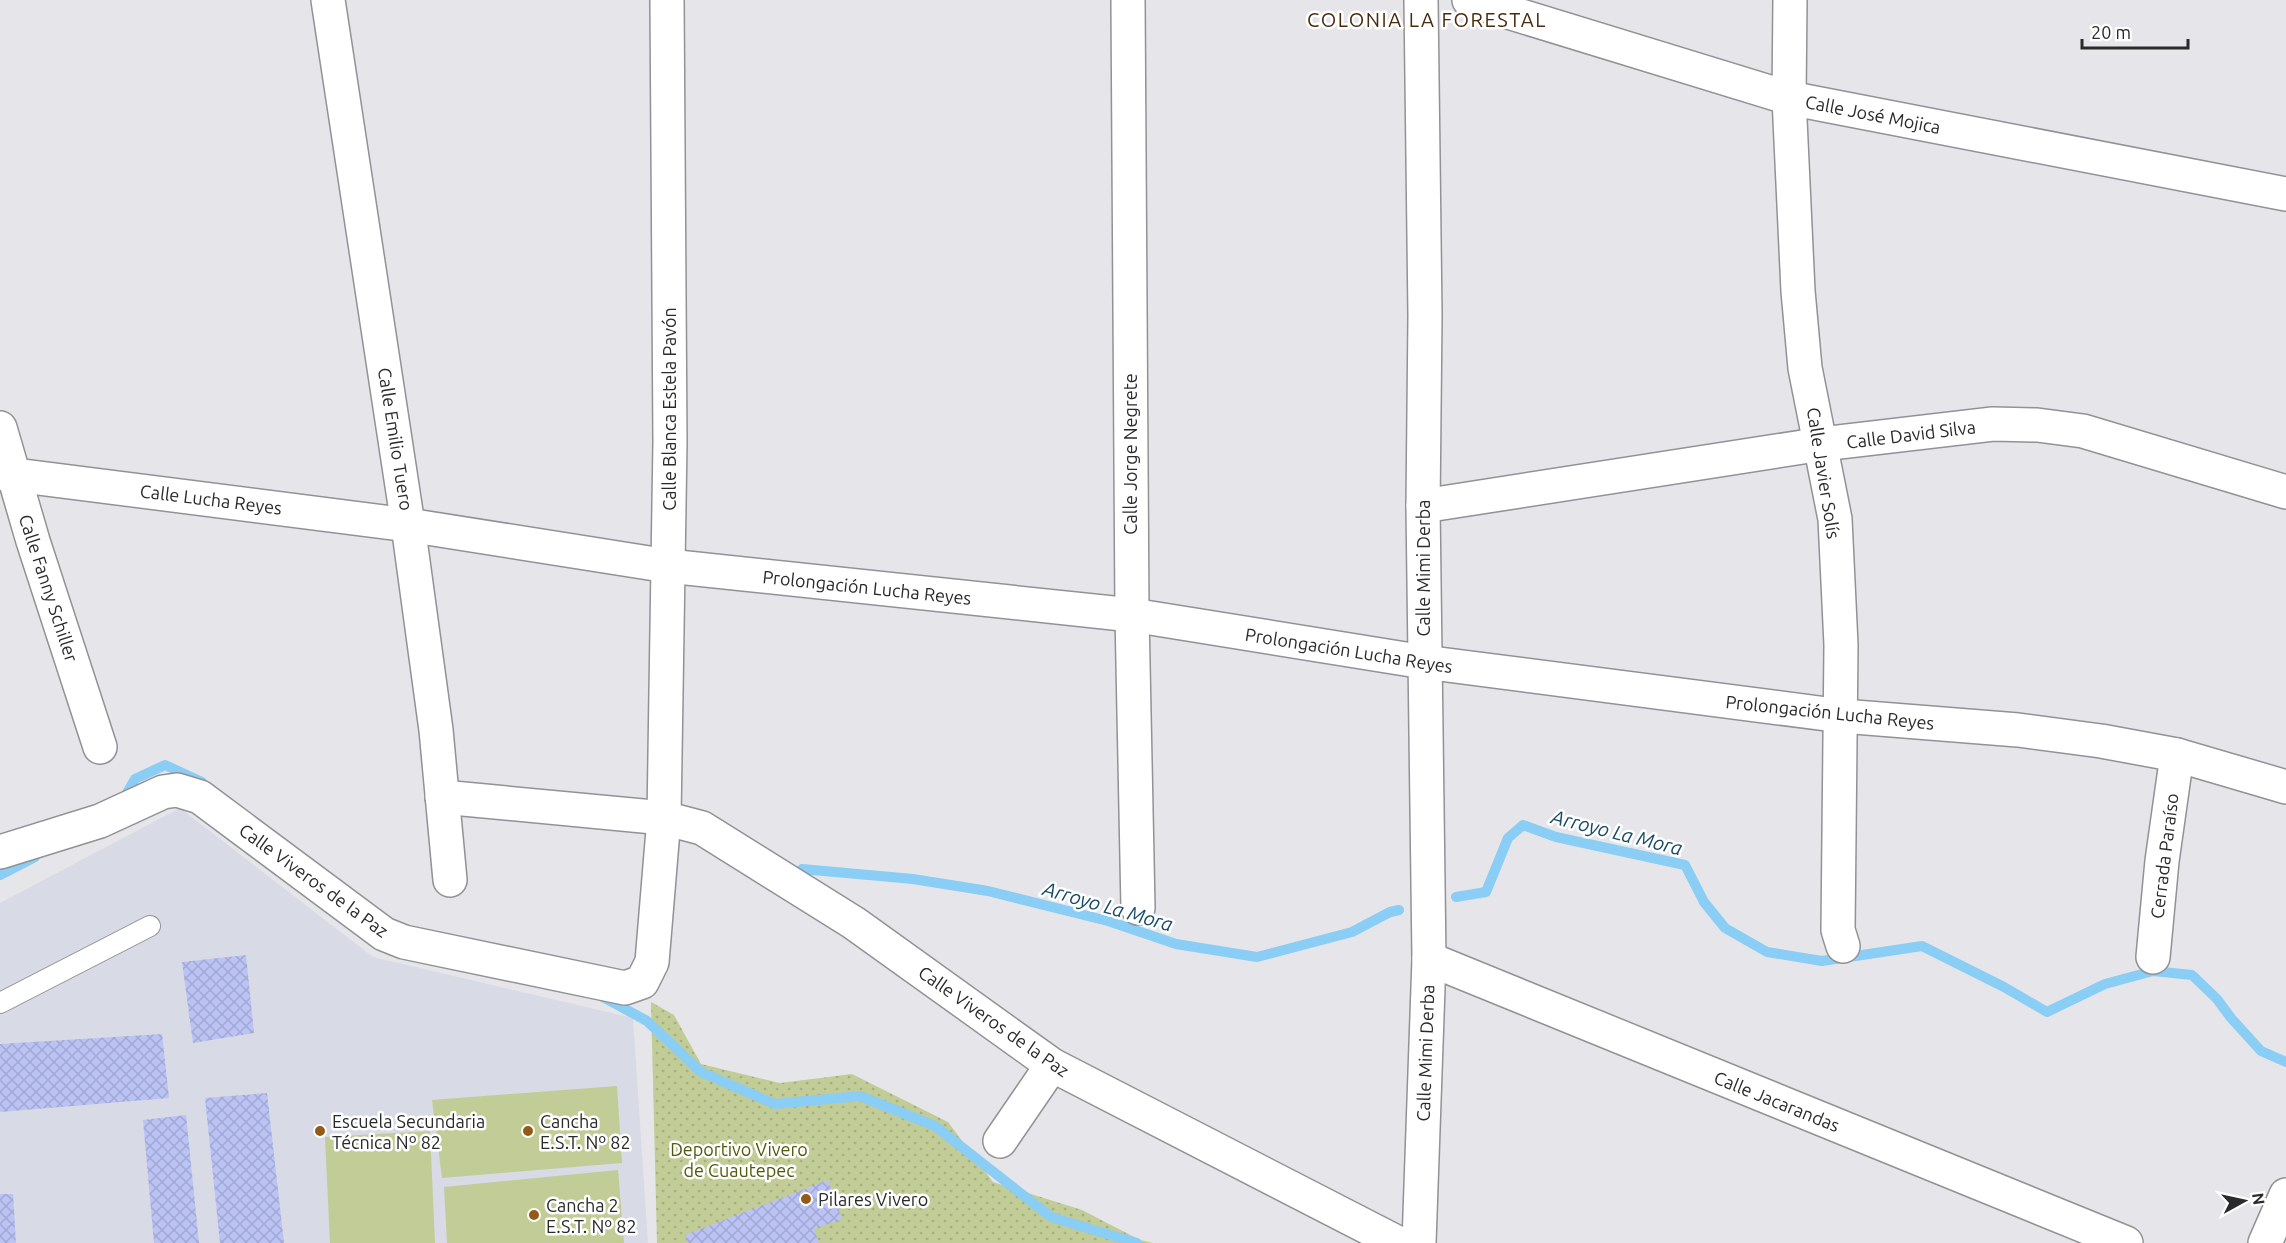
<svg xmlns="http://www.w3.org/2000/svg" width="2286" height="1243" viewBox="0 0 2286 1243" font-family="Ubuntu,sans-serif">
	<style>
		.built { fill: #d8dae5 }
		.park { fill: url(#park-dots) }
		.garden { fill: #c2cc96 }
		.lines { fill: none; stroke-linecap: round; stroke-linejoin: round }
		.stream { stroke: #8acdf5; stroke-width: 10 }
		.building { fill: url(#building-cross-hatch) }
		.lane-casing { stroke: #919295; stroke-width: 22 }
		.street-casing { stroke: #919295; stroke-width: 36 }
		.lane { stroke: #fff; stroke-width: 20 }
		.street { stroke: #fff; stroke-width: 33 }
		.poi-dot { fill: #945a18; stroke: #fff; stroke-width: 2 }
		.labels { text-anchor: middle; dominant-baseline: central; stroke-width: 5; stroke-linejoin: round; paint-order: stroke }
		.street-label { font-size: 18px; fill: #2a2a2b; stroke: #fff }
		.poi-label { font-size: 18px; fill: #2a2a2b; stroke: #fff; text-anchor: start }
		.park-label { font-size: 18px; fill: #515a0d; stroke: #fff }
		.neighbourhood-label { font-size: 20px; letter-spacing: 1.5px; fill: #492c0e; stroke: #fff }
		.water-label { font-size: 20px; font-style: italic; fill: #174b67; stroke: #fff }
	</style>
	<defs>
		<pattern id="park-dots" width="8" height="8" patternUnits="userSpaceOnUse" patternTransform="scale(1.5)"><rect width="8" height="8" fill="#c2cc96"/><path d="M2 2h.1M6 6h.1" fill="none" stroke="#a7af81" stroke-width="1.8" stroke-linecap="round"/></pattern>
		<pattern id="building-cross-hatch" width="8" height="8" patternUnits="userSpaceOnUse" patternTransform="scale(1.5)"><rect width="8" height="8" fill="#bbc3f5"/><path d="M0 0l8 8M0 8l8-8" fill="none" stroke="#a1a8d2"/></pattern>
	</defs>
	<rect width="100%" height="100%" fill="#e6e6ea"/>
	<path class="built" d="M 180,808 L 373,957 L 633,1018 L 648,1243 L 0,1243 L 0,903 Z"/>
	<path class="park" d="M 651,1002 L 674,1015 L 701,1064 L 780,1083 L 852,1074 L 948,1122 L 993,1182 L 1082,1210 L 1140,1240 L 1153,1243 L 657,1243 Z"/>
	<g class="garden">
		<path d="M 617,1086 L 622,1163 L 442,1178 L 432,1100 Z"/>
		<path d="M 430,1131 L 435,1243 L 330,1243 L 325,1137 Z"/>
		<path d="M 618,1170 L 624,1243 L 447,1243 L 444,1187 Z"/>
	</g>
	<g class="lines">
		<g class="stream">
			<path d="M 123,800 L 135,779 L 165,765 L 202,782"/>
			<path d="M 802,869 L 913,879 L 988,891 L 1108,921 L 1176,944 L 1257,957 L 1352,932 L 1390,912 L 1399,910"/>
			<path d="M 0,875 L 35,857"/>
			<path d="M 1456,897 L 1486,892 L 1508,838 L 1523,825 L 1556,837 L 1685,865 L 1704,902 L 1725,928 L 1767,952 L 1822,961 L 1922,946 L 2004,987 L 2047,1012 L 2105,984 L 2153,971 L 2192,975 L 2217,999 L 2231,1018 L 2261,1051 L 2286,1062"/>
			<path d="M 603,997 L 647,1021 L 701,1072 L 775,1104 L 860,1096 L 935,1126 L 1051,1217 L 1137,1243"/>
		</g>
	</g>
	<g class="building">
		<path d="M 246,955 L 254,1033 L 193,1043 L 182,962 Z"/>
		<path d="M 162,1034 L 169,1098 L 0,1112 L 0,1044 Z"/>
		<path d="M 267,1093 L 284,1243 L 220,1243 L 205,1098 Z"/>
		<path d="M 186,1115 L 199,1243 L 154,1243 L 143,1120 Z"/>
		<path d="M 828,1180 L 842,1219 L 814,1229 L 819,1243 L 688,1243 L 685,1235 Z"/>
		<path d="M 0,1194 L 13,1194 L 16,1243 L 0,1243 Z"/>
	</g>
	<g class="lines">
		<g class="lane-casing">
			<path id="lane" d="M 0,1003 L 150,926"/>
		</g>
		<g class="street-casing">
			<g id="street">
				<path d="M 328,0 L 408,525 L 436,730 L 450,880"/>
				<path d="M 1128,0 L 1132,615 L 1138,908"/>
				<path d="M 1469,0 L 1789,98 L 2286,194"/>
				<path d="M 1790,0 L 1789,98 L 1798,291 L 1805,368 L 1835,519 L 1841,645 L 1838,930 L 1843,946"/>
				<path d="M 0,428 L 33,541 L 100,747"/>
				<path d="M 0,473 L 408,525 L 668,566 L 1132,615 L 1424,662 L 1842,716 L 2018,730 L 2101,741 L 2177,755 L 2286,787"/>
				<path d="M 1423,506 L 1822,444 L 1993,424 L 2037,425 L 2083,431 L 2286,492"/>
				<path d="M 442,797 L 664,818 L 702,828 L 854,923 L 1052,1065 L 1398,1243"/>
				<path d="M 0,852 L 100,821 L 163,792 L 177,790 L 200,797 L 384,934 L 404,942 L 625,988 L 642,982 L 652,962 L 664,818 L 668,566 L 670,442 L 667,0"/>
				<path d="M 2153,957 L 2162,861 L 2177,755"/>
				<path d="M 1429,959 L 2126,1243"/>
				<path d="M 1000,1141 L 1052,1065"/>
				<path d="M 1419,1243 L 1429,959 L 1423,506 L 1425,316 L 1421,0"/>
				<path d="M 2265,1243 L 2286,1195"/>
			</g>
		</g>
		<use href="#lane" class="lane"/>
		<use href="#street" class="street"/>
	</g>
	<g class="poi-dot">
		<circle cx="320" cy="1131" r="6"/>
		<circle cx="528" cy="1131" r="6"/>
		<circle cx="806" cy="1199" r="6"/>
		<circle cx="534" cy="1215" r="6"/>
	</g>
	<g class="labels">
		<g class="street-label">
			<text transform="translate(1873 114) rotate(11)">Calle José Mojica</text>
			<text transform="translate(669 409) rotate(-90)">Calle Blanca Estela Pavón</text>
			<text transform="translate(1911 434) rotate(-7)">Calle David Silva</text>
			<text transform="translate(396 439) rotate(81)">Calle Emilio Tuero</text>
			<text transform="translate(1130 454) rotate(-90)">Calle Jorge Negrete</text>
			<text transform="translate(1824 473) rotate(81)">Calle Javier Solís</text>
			<text transform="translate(211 499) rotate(7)">Calle Lucha Reyes</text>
			<text transform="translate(1423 568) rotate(-90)">Calle Mimi Derba</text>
			<text transform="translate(867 587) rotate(6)">Prolongación Lucha Reyes</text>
			<text transform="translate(49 588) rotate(72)">Calle Fanny Schiller</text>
			<text transform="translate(1349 650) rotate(9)">Prolongación Lucha Reyes</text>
			<text transform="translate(1830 712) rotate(6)">Prolongación Lucha Reyes</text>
			<text transform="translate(2164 856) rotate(-83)">Cerrada Paraíso</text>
			<text transform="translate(314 880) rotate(36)">Calle Viveros de la Paz</text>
			<text transform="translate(994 1021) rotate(35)">Calle Viveros de la Paz</text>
			<text transform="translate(1425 1053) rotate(-88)">Calle Mimi Derba</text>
			<text transform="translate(1777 1101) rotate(22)">Calle Jacarandas</text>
		</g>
		<g class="poi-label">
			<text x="332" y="1121">Escuela Secundaria<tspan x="332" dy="21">Técnica Nº 82</tspan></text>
			<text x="540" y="1121">Cancha<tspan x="540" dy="21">E.S.T. Nº 82</tspan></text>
			<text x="818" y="1199">Pilares Vivero</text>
			<text x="546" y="1205">Cancha 2<tspan x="546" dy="21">E.S.T. Nº 82</tspan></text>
		</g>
		<g class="park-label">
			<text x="739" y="1149">Deportivo Vivero<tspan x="739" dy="21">de Cuautepec</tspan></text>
		</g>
		<g class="neighbourhood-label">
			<text x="1427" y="19">COLONIA LA FORESTAL</text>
		</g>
		<g class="water-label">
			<text transform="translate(1617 832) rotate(14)">Arroyo La Mora</text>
			<text transform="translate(1108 906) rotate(16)">Arroyo La Mora</text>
		</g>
	</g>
	<g transform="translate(2244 1201) rotate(82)" stroke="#ffffff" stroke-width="4.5" paint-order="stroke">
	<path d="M0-4.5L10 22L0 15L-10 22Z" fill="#2a2a2b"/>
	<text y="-9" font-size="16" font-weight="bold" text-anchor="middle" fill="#2a2a2b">N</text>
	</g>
	<path d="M2082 39v9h106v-9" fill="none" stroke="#2a2a2b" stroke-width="3"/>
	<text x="2091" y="39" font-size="18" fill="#2a2a2b" stroke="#ffffff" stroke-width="4.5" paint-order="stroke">20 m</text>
</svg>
